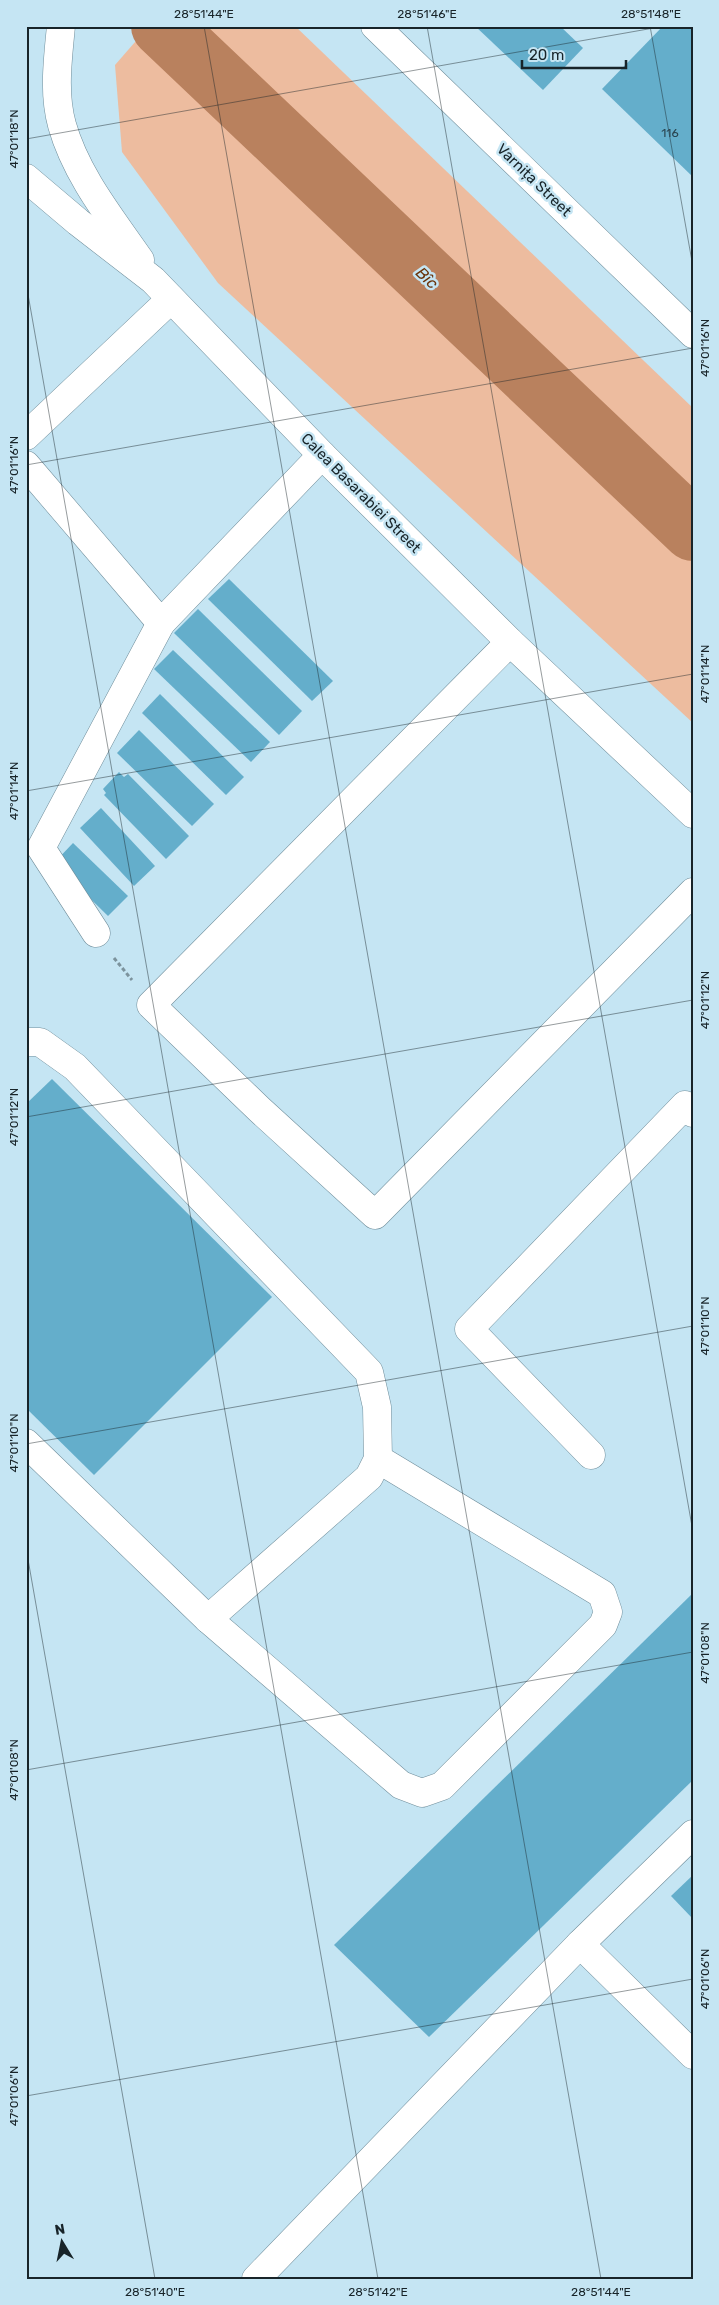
<svg xmlns="http://www.w3.org/2000/svg" width="719" height="2305" viewBox="0 0 719 2305" font-family="Rubik,sans-serif">
	<style>
		.green { fill: #edbc9f }
		.lines { fill: none; stroke-linecap: round; stroke-linejoin: round }
		.river { stroke: #b9815e; stroke-width: 62 }
		.building { fill: #64aecb }
		.minor-casing { stroke: #708e9b; stroke-width: 29 }
		.major-casing { stroke: #708e9b; stroke-width: 29 }
		.path { stroke: #7c939d; stroke-width: 3; stroke-dasharray: 4 2.5; stroke-linecap: butt }
		.minor { stroke: #fff; stroke-width: 28 }
		.major { stroke: #fff; stroke-width: 28 }
		.ticks { fill: none; stroke: #182429; stroke-width: 1; stroke-opacity: 0.45 }
		.labels { text-anchor: middle; dominant-baseline: central; stroke-width: 5; stroke-linejoin: round; paint-order: stroke }
		.number-label { font-size: 12px; fill: #2b4652 }
		.street-label { font-size: 15px; fill: #182429; stroke: #c5e5f3 }
		.water-label { font-size: 16px; font-style: italic; fill: #6a340a; stroke: #c5e5f3 }
		.neatline { fill: none; stroke: #182429; stroke-width: 2 }
		.ticks-label { font-size: 12px; text-anchor: middle; fill: #182429 }
	</style>
	<rect width="100%" height="100%" fill="#c5e5f3"/>
	<path class="green" d="M 149,26 L 295,26 L 693,408 L 693,723 L 218,283 L 122,152 L 115,65 Z"/>
	<g class="lines">
		<path class="river" d="M 162,26 L 693,530"/>
	</g>
	<g class="building">
		<path d="M 475,26 L 560,26 L 583,48 L 543,90 Z"/>
		<path d="M 663,26 L 693,26 L 693,177 L 602,89 Z"/>
		<path d="M 229,579 L 333,681 L 312,701 L 208,599 Z"/>
		<path d="M 198,609 L 302,711 L 279,735 L 174,633 Z"/>
		<path d="M 173,650 L 270,742 L 251,762 L 154,669 Z"/>
		<path d="M 160,694 L 244,777 L 226,795 L 142,713 Z"/>
		<path d="M 139,730 L 214,804 L 192,826 L 117,753 Z"/>
		<path d="M 119,772 L 124,777 L 128,774 L 189,836 L 166,859 L 104,795 L 106,793 L 103,789 Z"/>
		<path d="M 101,808 L 155,866 L 134,886 L 80,828 Z"/>
		<path d="M 73,843 L 128,896 L 108,916 L 54,863 Z"/>
		<path d="M 52,1079 L 272,1297 L 94,1475 L 26,1408 L 26,1104 Z"/>
		<path d="M 693,1593 L 693,1780 L 429,2037 L 334,1945 Z"/>
		<path d="M 693,1875 L 693,1919 L 671,1896 Z"/>
	</g>
	<g class="lines">
		<g class="minor-casing">
			<g id="minor">
				<path d="M 375,26 L 693,334"/>
				<path d="M 26,436 L 171,299"/>
				<path d="M 26,465 L 161,623 L 322,455"/>
				<path d="M 510,642 L 151,1005 L 259,1109 L 375,1215 L 693,892"/>
				<path d="M 96,933 L 41,848 L 161,623"/>
				<path d="M 26,1042 L 40,1042 L 75,1067 L 369,1372 L 377,1407 L 378,1459 L 369,1477 L 208,1619"/>
				<path d="M 26,1443 L 208,1619 L 401,1785 L 422,1793 L 442,1786 L 603,1625 L 608,1612 L 602,1594 L 378,1459"/>
				<path d="M 591,1455 L 469,1329 L 685,1105 L 693,1113"/>
				<path d="M 693,1834 L 580,1944 L 693,2055"/>
				<path d="M 256,2279 L 580,1944"/>
			</g>
		</g>
		<g class="major-casing">
			<g id="major">
				<path d="M 61,26 C 58,58 53,93 62,125 C 76,175 111,218 140,260"/>
				<path d="M 26,178 L 78,222 L 153,280 L 322,455 L 510,642 L 693,814"/>
			</g>
		</g>
		<path class="path" d="M 114,958 L 132,980"/>
		<use href="#minor" class="minor"/>
		<use href="#major" class="major"/>
	</g>
	<path class="ticks" d="M 204,26 L 601,2279M 427,26 L 693,1532M 650,26 L 693,267M 26,139 L 665,26M 26,283 L 378,2279M 26,465 L 693,348M 26,791 L 693,674M 26,1117 L 693,1000M 26,1444 L 693,1326M 26,1548 L 155,2279M 26,1770 L 693,1652M 26,2096 L 693,1979"/>
	<g class="labels">
		<g class="number-label">
			<text x="670" y="133">116</text>
		</g>
		<g class="street-label">
			<text transform="translate(534 180) rotate(44)">Varnița Street</text>
			<text transform="translate(361 493) rotate(45)">Calea Basarabiei Street</text>
		</g>
		<g class="water-label">
			<text transform="translate(427 278) rotate(43)">Bîc</text>
		</g>
	</g>
	<rect width="719" height="2305" fill="none" stroke="#c5e5f3" stroke-width="55"/>
	<g transform="translate(62 2242) rotate(350)" stroke="#c5e5f3" stroke-width="4" paint-order="stroke">
	<path d="M0-4L9 19L0 12L-9 19Z" fill="#182429"/>
	<text y="-8" font-size="14" font-weight="bold" text-anchor="middle" fill="#182429">N</text>
	</g>
	<path d="M522 60v8h104v-8" fill="none" stroke="#182429" stroke-width="2.5"/>
	<text x="529" y="60" font-size="15" fill="#182429" stroke="#c5e5f3" stroke-width="4" paint-order="stroke">20 m</text>
	<rect x="28" y="28" width="664" height="2250" class="neatline"/>
	<g class="ticks-label">
		<text x="204" y="18">28°51'44"E</text>
		<text x="427" y="18">28°51'46"E</text>
		<text x="651" y="18">28°51'48"E</text>
		<text transform="translate(14 139) rotate(-90)" y="4">47°01'18"N</text>
		<text transform="translate(705 348) rotate(-90)" y="4">47°01'16"N</text>
		<text transform="translate(14 465) rotate(-90)" y="4">47°01'16"N</text>
		<text transform="translate(705 674) rotate(-90)" y="4">47°01'14"N</text>
		<text transform="translate(14 791) rotate(-90)" y="4">47°01'14"N</text>
		<text transform="translate(705 1000) rotate(-90)" y="4">47°01'12"N</text>
		<text transform="translate(14 1117) rotate(-90)" y="4">47°01'12"N</text>
		<text transform="translate(705 1326) rotate(-90)" y="4">47°01'10"N</text>
		<text transform="translate(14 1443) rotate(-90)" y="4">47°01'10"N</text>
		<text transform="translate(705 1653) rotate(-90)" y="4">47°01'08"N</text>
		<text transform="translate(14 1770) rotate(-90)" y="4">47°01'08"N</text>
		<text transform="translate(705 1979) rotate(-90)" y="4">47°01'06"N</text>
		<text transform="translate(14 2096) rotate(-90)" y="4">47°01'06"N</text>
		<text x="155" y="2296">28°51'40"E</text>
		<text x="378" y="2296">28°51'42"E</text>
		<text x="601" y="2296">28°51'44"E</text>
	</g>
</svg>
